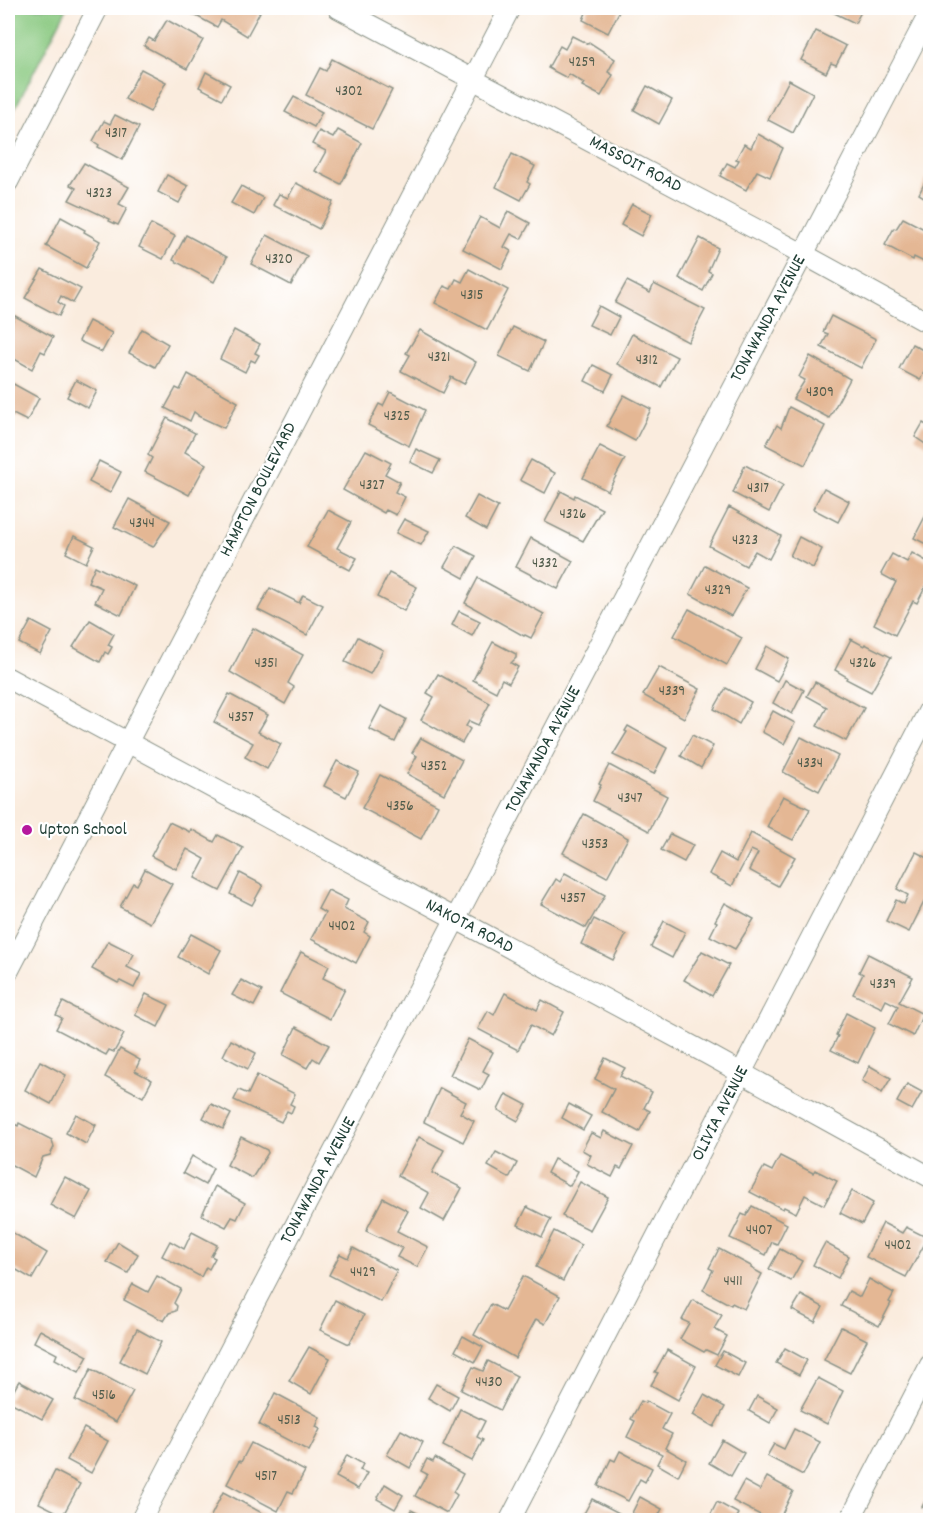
<svg xmlns="http://www.w3.org/2000/svg" width="938" height="1528" viewBox="0 0 938 1528" font-family="Dekko,sans-serif">
	<style>
		.green { fill: #88c87f; stroke: #54825a; stroke-width: 1.5 }
		.building { fill: #e4b794 }
		.lines { fill: none; stroke-linecap: round; stroke-linejoin: round }
		.minor-casing { stroke: #8c9489; stroke-width: 22 }
		.minor { stroke: #fff; stroke-width: 20 }
		.poi-dot { fill: #b5179e; stroke: #fff; stroke-width: 2 }
		.labels { text-anchor: middle; dominant-baseline: central; stroke-width: 4.5; stroke-linejoin: round; paint-order: stroke }
		.number-label { font-size: 15px; fill: #505c4c }
		.street-label { font-size: 18px; fill: #1f3d34; stroke: #fff }
		.poi-label { font-size: 18px; fill: #1f3d34; stroke: #fff; text-anchor: start }
	</style>
	<rect width="100%" height="100%" fill="#fff"/>
	<filter id="ink" filterUnits="userSpaceOnUse"><feTurbulence type="fractalNoise" baseFrequency=".0167" numOctaves="2"/><feDisplacementMap in="SourceGraphic" scale="12" xChannelSelector="R" yChannelSelector="G"/><feConvolveMatrix kernelMatrix="1 2 1 2 8 2 1 2 1" color-interpolation-filters="sRGB"/></filter>
	<filter id="wash" filterUnits="userSpaceOnUse"><feTurbulence type="fractalNoise" baseFrequency=".008" numOctaves="4" result="noise"/><feDisplacementMap in="SourceGraphic" scale="24" xChannelSelector="R" yChannelSelector="G"/><feGaussianBlur stdDeviation="1.35" result="paint"/><feColorMatrix in="noise" values="0 0 0 0 0 0 0 0 0 0 0 0 0 0 0 0 0 1.4 0 .05"/><feComposite in="paint" operator="in"/></filter>
	<g filter="url(#wash)">
		<rect width="100%" height="100%" fill="#faecde"/>
		<path class="green" d="M 8,8 L 67,8 L 8,122 Z"/>
		<g id="blocks">
			<g class="building">
				<path d="M 181,8 L 250,8 L 260,12 L 247,36 L 221,20 L 217,27 Z"/>
				<path d="M 588,8 L 621,8 L 608,33 L 583,20 Z"/>
				<path d="M 824,8 L 863,8 L 855,23 Z"/>
				<path d="M 167,20 L 203,40 L 187,69 L 144,46 L 149,38 L 154,41 Z"/>
				<path d="M 816,31 L 846,46 L 836,65 L 831,63 L 826,73 L 801,60 Z"/>
				<path d="M 572,36 L 588,44 L 589,42 L 615,59 L 608,72 L 613,75 L 601,96 L 582,86 L 584,83 L 569,74 L 567,78 L 548,68 L 560,46 L 565,49 Z"/>
				<path d="M 332,59 L 392,90 L 372,129 L 306,95 L 320,68 L 326,71 Z"/>
				<path d="M 141,69 L 166,82 L 150,112 L 125,99 Z"/>
				<path d="M 206,72 L 230,85 L 222,99 L 199,87 Z"/>
				<path d="M 789,80 L 813,93 L 793,133 L 768,120 Z"/>
				<path d="M 647,86 L 672,100 L 659,124 L 634,110 Z"/>
				<path d="M 294,97 L 322,112 L 314,127 L 285,112 Z"/>
				<path d="M 115,115 L 139,127 L 122,160 L 98,147 L 99,145 L 93,141 L 104,121 L 110,124 Z"/>
				<path d="M 338,130 L 362,143 L 341,184 L 315,171 L 326,151 L 312,144 L 319,131 L 333,138 Z"/>
				<path d="M 758,134 L 783,148 L 770,177 L 757,171 L 746,190 L 720,176 L 727,163 L 735,167 L 739,160 L 736,159 L 744,144 L 751,148 Z"/>
				<path d="M 512,154 L 535,166 L 527,182 L 530,184 L 521,200 L 496,187 Z"/>
				<path d="M 84,163 L 129,187 L 119,204 L 127,208 L 118,225 L 109,221 L 110,219 L 69,200 L 76,188 L 70,185 Z"/>
				<path d="M 930,172 L 930,201 L 919,194 Z"/>
				<path d="M 167,175 L 188,186 L 179,203 L 158,192 Z"/>
				<path d="M 296,183 L 333,202 L 319,229 L 273,205 L 279,194 L 288,198 Z"/>
				<path d="M 241,186 L 263,198 L 254,215 L 231,203 Z"/>
				<path d="M 632,204 L 652,214 L 641,236 L 621,225 Z"/>
				<path d="M 508,211 L 530,223 L 521,239 L 511,234 L 504,247 L 511,251 L 502,269 L 463,249 L 480,217 L 500,228 Z"/>
				<path d="M 61,217 L 85,230 L 84,232 L 100,241 L 86,268 L 46,246 Z"/>
				<path d="M 903,218 L 930,232 L 930,258 L 928,264 L 914,257 L 913,260 L 885,245 L 894,228 L 896,229 Z"/>
				<path d="M 151,224 L 175,236 L 163,259 L 139,247 Z"/>
				<path d="M 186,235 L 227,257 L 214,282 L 173,260 Z"/>
				<path d="M 267,235 L 307,256 L 291,285 L 251,264 Z"/>
				<path d="M 700,238 L 718,248 L 708,271 L 712,273 L 703,291 L 679,278 Z"/>
				<path d="M 42,269 L 81,289 L 73,303 L 61,296 L 58,302 L 64,306 L 59,316 L 25,298 Z"/>
				<path d="M 469,269 L 508,290 L 487,330 L 435,303 L 444,286 L 451,289 L 456,279 L 462,282 Z"/>
				<path d="M 627,281 L 650,293 L 654,284 L 705,310 L 688,342 L 615,303 Z"/>
				<path d="M 599,306 L 619,317 L 610,335 L 589,325 Z"/>
				<path d="M 15,316 L 53,337 L 45,353 L 41,351 L 32,369 L 9,356 L 10,354 L 8,353 L 8,330 Z"/>
				<path d="M 831,316 L 876,339 L 861,368 L 821,347 L 828,334 L 823,332 Z"/>
				<path d="M 89,321 L 112,333 L 102,352 L 79,341 Z"/>
				<path d="M 513,327 L 544,342 L 530,371 L 499,356 Z"/>
				<path d="M 142,329 L 168,344 L 155,367 L 129,353 Z"/>
				<path d="M 234,330 L 260,344 L 255,353 L 259,355 L 255,362 L 251,360 L 245,372 L 220,359 Z"/>
				<path d="M 420,330 L 476,362 L 464,384 L 451,377 L 443,393 L 401,371 L 410,355 L 406,353 Z"/>
				<path d="M 632,334 L 677,357 L 661,387 L 617,364 Z"/>
				<path d="M 912,344 L 930,354 L 930,360 L 920,380 L 899,369 Z"/>
				<path d="M 810,356 L 850,379 L 829,418 L 793,399 L 805,380 L 799,377 Z"/>
				<path d="M 593,365 L 613,375 L 605,391 L 585,381 Z"/>
				<path d="M 188,374 L 238,402 L 224,428 L 198,416 L 198,415 L 194,412 L 190,421 L 165,408 L 176,388 L 180,390 Z"/>
				<path d="M 76,380 L 97,391 L 88,408 L 67,397 Z"/>
				<path d="M 8,381 L 39,398 L 27,421 L 13,414 L 8,425 Z"/>
				<path d="M 390,392 L 425,410 L 409,446 L 368,425 L 379,404 L 383,406 Z"/>
				<path d="M 624,395 L 651,409 L 635,441 L 607,426 Z"/>
				<path d="M 789,407 L 825,426 L 805,465 L 766,445 L 777,425 L 781,428 Z"/>
				<path d="M 167,418 L 195,433 L 185,452 L 206,464 L 189,495 L 145,472 L 152,458 L 148,455 Z"/>
				<path d="M 923,423 L 930,427 L 930,447 L 915,437 Z"/>
				<path d="M 600,446 L 625,459 L 608,491 L 583,478 Z"/>
				<path d="M 416,449 L 440,460 L 433,473 L 410,462 Z"/>
				<path d="M 366,450 L 391,463 L 385,474 L 400,482 L 395,492 L 405,497 L 396,515 L 386,510 L 384,513 L 343,490 Z"/>
				<path d="M 531,460 L 555,473 L 545,493 L 520,480 Z"/>
				<path d="M 99,461 L 121,472 L 110,493 L 89,482 Z"/>
				<path d="M 745,465 L 783,485 L 769,512 L 733,493 Z"/>
				<path d="M 824,488 L 849,501 L 838,522 L 813,509 Z"/>
				<path d="M 561,491 L 574,498 L 575,495 L 602,509 L 583,541 L 545,522 Z"/>
				<path d="M 477,496 L 498,507 L 486,530 L 465,518 Z"/>
				<path d="M 129,499 L 170,521 L 153,547 L 114,527 Z"/>
				<path d="M 729,507 L 781,536 L 769,559 L 755,551 L 746,566 L 709,546 Z"/>
				<path d="M 930,507 L 930,546 L 914,538 Z"/>
				<path d="M 328,510 L 351,522 L 337,548 L 357,558 L 350,570 L 307,547 Z"/>
				<path d="M 404,519 L 429,531 L 421,545 L 396,533 Z"/>
				<path d="M 74,536 L 94,546 L 86,563 L 66,553 Z"/>
				<path d="M 799,537 L 822,549 L 813,568 L 790,556 Z"/>
				<path d="M 531,538 L 573,561 L 558,589 L 516,567 Z"/>
				<path d="M 456,546 L 476,556 L 464,578 L 444,567 Z"/>
				<path d="M 912,553 L 930,563 L 930,578 L 917,603 L 913,601 L 895,635 L 874,624 L 896,582 L 881,574 L 892,554 L 907,562 Z"/>
				<path d="M 705,565 L 747,588 L 731,616 L 690,594 Z"/>
				<path d="M 95,566 L 135,586 L 121,615 L 95,602 L 102,588 L 88,582 Z"/>
				<path d="M 389,573 L 417,587 L 404,611 L 377,597 Z"/>
				<path d="M 478,578 L 544,614 L 531,638 L 525,635 L 524,636 L 465,603 Z"/>
				<path d="M 270,588 L 299,603 L 303,595 L 323,605 L 307,635 L 258,610 Z"/>
				<path d="M 689,609 L 742,638 L 727,665 L 674,636 Z"/>
				<path d="M 459,611 L 480,621 L 472,636 L 452,625 Z"/>
				<path d="M 90,620 L 114,634 L 108,645 L 112,647 L 108,654 L 105,652 L 100,662 L 73,647 Z"/>
				<path d="M 31,621 L 52,632 L 40,654 L 19,643 Z"/>
				<path d="M 253,628 L 303,655 L 288,683 L 294,687 L 285,704 L 230,672 Z"/>
				<path d="M 358,637 L 383,650 L 370,674 L 345,662 Z"/>
				<path d="M 851,639 L 864,646 L 865,644 L 891,657 L 871,692 L 846,679 L 847,677 L 835,670 Z"/>
				<path d="M 493,642 L 516,654 L 516,658 L 511,663 L 518,667 L 509,683 L 502,679 L 496,692 L 473,680 Z"/>
				<path d="M 767,646 L 789,659 L 777,681 L 755,669 Z"/>
				<path d="M 659,667 L 700,689 L 684,718 L 643,695 Z"/>
				<path d="M 438,674 L 490,703 L 478,725 L 469,721 L 466,726 L 470,729 L 462,743 L 421,720 L 434,697 L 427,693 Z"/>
				<path d="M 785,680 L 804,690 L 792,714 L 773,703 Z"/>
				<path d="M 815,682 L 864,708 L 846,741 L 817,726 L 827,707 L 807,696 Z"/>
				<path d="M 726,688 L 751,702 L 739,724 L 714,709 Z"/>
				<path d="M 229,694 L 268,715 L 258,732 L 281,744 L 267,769 L 245,757 L 253,743 L 214,722 Z"/>
				<path d="M 381,706 L 406,719 L 395,742 L 369,729 Z"/>
				<path d="M 773,711 L 795,723 L 784,744 L 762,732 Z"/>
				<path d="M 628,726 L 667,748 L 654,774 L 613,755 L 627,732 L 625,731 Z"/>
				<path d="M 692,735 L 713,746 L 701,768 L 681,756 Z"/>
				<path d="M 801,737 L 838,756 L 819,791 L 783,772 Z"/>
				<path d="M 421,738 L 462,760 L 444,794 L 407,774 L 417,756 L 412,753 Z"/>
				<path d="M 337,761 L 359,772 L 346,797 L 324,786 Z"/>
				<path d="M 609,765 L 667,796 L 649,831 L 593,801 L 601,785 L 599,784 Z"/>
				<path d="M 380,775 L 438,805 L 421,839 L 362,808 Z"/>
				<path d="M 783,796 L 810,809 L 793,840 L 767,827 Z"/>
				<path d="M 584,814 L 628,838 L 607,877 L 563,853 Z"/>
				<path d="M 169,822 L 190,832 L 191,829 L 214,842 L 218,835 L 243,848 L 220,891 L 195,878 L 205,859 L 187,849 L 176,869 L 151,856 Z"/>
				<path d="M 751,833 L 795,857 L 778,886 L 749,870 L 758,853 L 751,850 L 732,886 L 709,874 L 720,853 L 736,862 Z"/>
				<path d="M 670,834 L 693,845 L 684,862 L 661,850 Z"/>
				<path d="M 916,852 L 930,859 L 930,890 L 909,932 L 886,921 L 896,900 L 904,904 L 908,895 L 897,889 Z"/>
				<path d="M 145,869 L 172,884 L 150,923 L 120,907 L 133,883 L 137,885 Z"/>
				<path d="M 240,873 L 263,885 L 252,905 L 230,894 Z"/>
				<path d="M 565,873 L 605,895 L 586,928 L 541,904 L 556,879 L 560,882 Z"/>
				<path d="M 328,890 L 348,900 L 344,909 L 369,922 L 364,932 L 370,936 L 356,963 L 311,939 L 325,913 L 318,909 Z"/>
				<path d="M 725,903 L 754,919 L 735,949 L 710,936 L 717,922 L 715,921 Z"/>
				<path d="M 594,919 L 626,935 L 613,960 L 581,944 Z"/>
				<path d="M 664,921 L 685,932 L 672,958 L 651,947 Z"/>
				<path d="M 191,934 L 221,950 L 208,974 L 178,957 Z"/>
				<path d="M 108,941 L 134,954 L 127,967 L 141,974 L 134,988 L 120,981 L 118,983 L 92,969 Z"/>
				<path d="M 702,951 L 729,965 L 712,996 L 684,980 Z"/>
				<path d="M 301,952 L 329,966 L 323,978 L 345,989 L 330,1019 L 280,993 Z"/>
				<path d="M 868,954 L 913,977 L 899,1002 L 923,1014 L 913,1036 L 889,1024 L 898,1006 L 886,1000 L 882,1008 L 853,994 L 863,974 L 859,972 Z"/>
				<path d="M 241,980 L 262,991 L 254,1006 L 232,995 Z"/>
				<path d="M 505,993 L 537,1010 L 542,1000 L 564,1012 L 551,1036 L 531,1025 L 518,1050 L 478,1029 L 488,1011 L 494,1015 Z"/>
				<path d="M 146,994 L 169,1005 L 158,1027 L 135,1015 Z"/>
				<path d="M 63,1002 L 124,1034 L 114,1052 L 109,1050 L 106,1055 L 56,1029 L 62,1018 L 56,1015 Z"/>
				<path d="M 846,1013 L 875,1028 L 858,1063 L 831,1050 L 838,1036 L 836,1035 Z"/>
				<path d="M 296,1027 L 329,1045 L 319,1062 L 313,1058 L 307,1068 L 283,1055 Z"/>
				<path d="M 468,1039 L 493,1052 L 483,1071 L 489,1074 L 481,1090 L 450,1075 Z"/>
				<path d="M 231,1040 L 256,1053 L 248,1069 L 223,1056 Z"/>
				<path d="M 120,1049 L 140,1060 L 135,1071 L 152,1080 L 143,1097 L 105,1077 Z"/>
				<path d="M 605,1058 L 625,1068 L 620,1076 L 652,1092 L 644,1108 L 650,1111 L 639,1132 L 602,1112 L 614,1089 L 595,1079 Z"/>
				<path d="M 40,1061 L 66,1075 L 51,1104 L 25,1090 Z"/>
				<path d="M 870,1066 L 891,1078 L 882,1093 L 862,1081 Z"/>
				<path d="M 257,1075 L 295,1094 L 290,1104 L 294,1106 L 291,1113 L 287,1111 L 281,1122 L 234,1100 L 239,1090 L 248,1094 Z"/>
				<path d="M 907,1084 L 922,1092 L 912,1110 L 897,1102 Z"/>
				<path d="M 440,1088 L 466,1102 L 460,1113 L 474,1121 L 463,1142 L 424,1122 Z"/>
				<path d="M 506,1094 L 527,1105 L 518,1121 L 498,1110 Z"/>
				<path d="M 211,1104 L 231,1114 L 223,1129 L 203,1118 Z"/>
				<path d="M 569,1104 L 591,1116 L 583,1130 L 562,1118 Z"/>
				<path d="M 76,1114 L 96,1125 L 86,1144 L 66,1133 Z"/>
				<path d="M 8,1121 L 18,1126 L 19,1123 L 52,1140 L 54,1147 L 50,1155 L 43,1157 L 34,1177 L 8,1163 Z"/>
				<path d="M 604,1131 L 633,1146 L 621,1169 L 617,1167 L 612,1177 L 587,1164 L 591,1155 L 582,1150 L 591,1133 L 601,1138 Z"/>
				<path d="M 241,1137 L 267,1150 L 268,1153 L 252,1178 L 227,1165 Z"/>
				<path d="M 419,1137 L 444,1150 L 432,1173 L 462,1188 L 444,1221 L 421,1208 L 429,1193 L 398,1176 Z"/>
				<path d="M 496,1152 L 517,1163 L 509,1178 L 488,1166 Z"/>
				<path d="M 192,1156 L 213,1168 L 205,1185 L 183,1173 Z"/>
				<path d="M 780,1156 L 813,1173 L 815,1170 L 837,1181 L 824,1205 L 805,1195 L 796,1213 L 784,1207 L 783,1209 L 750,1192 L 764,1167 L 772,1171 Z"/>
				<path d="M 554,1159 L 578,1171 L 570,1186 L 547,1173 Z"/>
				<path d="M 65,1177 L 91,1191 L 76,1219 L 50,1205 Z"/>
				<path d="M 580,1182 L 608,1197 L 590,1230 L 562,1216 Z"/>
				<path d="M 215,1186 L 245,1203 L 237,1219 L 232,1217 L 226,1227 L 202,1215 Z"/>
				<path d="M 852,1191 L 873,1203 L 862,1224 L 840,1213 Z"/>
				<path d="M 383,1198 L 408,1211 L 397,1231 L 428,1247 L 417,1267 L 397,1257 L 402,1248 L 366,1231 Z"/>
				<path d="M 752,1206 L 787,1224 L 777,1244 L 772,1242 L 766,1255 L 730,1238 L 742,1214 L 746,1216 Z"/>
				<path d="M 527,1207 L 551,1219 L 542,1237 L 518,1225 Z"/>
				<path d="M 883,1223 L 902,1233 L 906,1227 L 928,1238 L 906,1277 L 866,1257 Z"/>
				<path d="M 8,1230 L 47,1253 L 32,1279 L 8,1265 Z"/>
				<path d="M 554,1231 L 581,1245 L 563,1281 L 536,1267 Z"/>
				<path d="M 192,1232 L 217,1245 L 211,1256 L 215,1258 L 209,1269 L 206,1267 L 201,1277 L 162,1256 L 170,1241 L 184,1249 Z"/>
				<path d="M 118,1242 L 138,1254 L 128,1273 L 107,1262 Z"/>
				<path d="M 825,1243 L 849,1256 L 838,1278 L 813,1265 Z"/>
				<path d="M 353,1248 L 397,1271 L 381,1302 L 329,1275 L 340,1254 L 348,1258 Z"/>
				<path d="M 719,1249 L 751,1266 L 751,1268 L 762,1274 L 744,1309 L 732,1303 L 731,1305 L 703,1290 L 713,1270 L 709,1268 Z"/>
				<path d="M 780,1249 L 802,1261 L 791,1281 L 769,1269 Z"/>
				<path d="M 157,1276 L 181,1289 L 174,1303 L 177,1306 L 176,1311 L 169,1313 L 164,1321 L 124,1300 L 133,1284 L 148,1292 Z"/>
				<path d="M 523,1276 L 560,1296 L 545,1324 L 536,1319 L 515,1358 L 474,1335 L 491,1304 L 504,1311 Z"/>
				<path d="M 869,1279 L 894,1293 L 889,1302 L 891,1303 L 879,1326 L 841,1306 L 849,1291 L 860,1297 Z"/>
				<path d="M 801,1295 L 823,1307 L 815,1322 L 792,1310 Z"/>
				<path d="M 335,1300 L 364,1315 L 349,1344 L 320,1330 Z"/>
				<path d="M 693,1300 L 722,1315 L 714,1329 L 727,1336 L 717,1355 L 706,1350 L 704,1352 L 680,1339 L 689,1323 L 682,1320 Z"/>
				<path d="M 841,1327 L 867,1340 L 850,1373 L 824,1360 Z"/>
				<path d="M 137,1329 L 161,1342 L 145,1374 L 120,1361 Z"/>
				<path d="M 40,1330 L 88,1356 L 79,1372 L 55,1359 L 57,1354 L 34,1342 Z"/>
				<path d="M 463,1336 L 483,1347 L 475,1362 L 455,1351 Z"/>
				<path d="M 309,1347 L 330,1358 L 311,1394 L 289,1381 Z"/>
				<path d="M 785,1348 L 807,1360 L 799,1375 L 776,1363 Z"/>
				<path d="M 667,1350 L 696,1366 L 678,1400 L 651,1385 L 658,1373 L 655,1372 Z"/>
				<path d="M 723,1351 L 745,1363 L 738,1377 L 715,1365 Z"/>
				<path d="M 488,1361 L 517,1376 L 500,1410 L 461,1390 L 473,1367 L 483,1371 Z"/>
				<path d="M 91,1369 L 133,1391 L 116,1422 L 75,1400 Z"/>
				<path d="M 818,1378 L 843,1391 L 827,1424 L 800,1410 Z"/>
				<path d="M 19,1381 L 53,1400 L 42,1419 L 8,1401 Z"/>
				<path d="M 436,1384 L 458,1396 L 450,1411 L 428,1398 Z"/>
				<path d="M 275,1393 L 320,1417 L 316,1427 L 320,1429 L 309,1451 L 259,1425 Z"/>
				<path d="M 704,1395 L 725,1407 L 714,1427 L 693,1415 Z"/>
				<path d="M 757,1396 L 778,1408 L 770,1423 L 749,1411 Z"/>
				<path d="M 641,1401 L 645,1403 L 646,1401 L 670,1414 L 662,1429 L 672,1434 L 665,1448 L 686,1460 L 678,1476 L 657,1464 L 662,1454 L 627,1437 L 635,1421 L 631,1419 Z"/>
				<path d="M 460,1409 L 485,1421 L 477,1437 L 483,1440 L 472,1461 L 443,1446 Z"/>
				<path d="M 84,1428 L 108,1441 L 91,1473 L 67,1460 Z"/>
				<path d="M 794,1429 L 820,1442 L 803,1475 L 767,1456 L 774,1444 L 784,1449 Z"/>
				<path d="M 401,1430 L 423,1442 L 410,1468 L 387,1455 Z"/>
				<path d="M 722,1440 L 744,1453 L 731,1476 L 709,1463 Z"/>
				<path d="M 251,1443 L 305,1471 L 293,1493 L 288,1491 L 278,1511 L 227,1484 L 239,1461 L 241,1462 Z"/>
				<path d="M 620,1451 L 652,1468 L 645,1482 L 640,1479 L 628,1501 L 598,1486 L 611,1459 L 615,1461 Z"/>
				<path d="M 347,1455 L 363,1464 L 360,1470 L 367,1473 L 358,1489 L 336,1477 Z"/>
				<path d="M 435,1458 L 463,1474 L 453,1492 L 457,1495 L 447,1513 L 415,1496 L 427,1474 L 421,1471 L 427,1459 L 433,1462 Z"/>
				<path d="M 55,1471 L 80,1484 L 63,1515 L 39,1503 Z"/>
				<path d="M 767,1477 L 793,1491 L 779,1520 L 770,1520 L 733,1501 L 744,1481 L 760,1490 Z"/>
				<path d="M 385,1484 L 403,1495 L 395,1509 L 377,1499 Z"/>
				<path d="M 930,1491 L 930,1511 L 922,1507 Z"/>
				<path d="M 223,1492 L 264,1514 L 261,1520 L 209,1520 Z"/>
				<path d="M 640,1497 L 662,1509 L 656,1520 L 647,1520 L 632,1513 Z"/>
				<path d="M 592,1499 L 621,1514 L 617,1520 L 581,1519 Z"/>
				<path d="M 717,1502 L 739,1514 L 735,1520 L 717,1520 L 710,1516 Z"/>
				<path d="M 411,1510 L 431,1520 L 405,1520 Z"/>
			</g>
		</g>
	</g>
	<g filter="url(#ink)">
		<use href="#blocks" fill-opacity="0" stroke="#8c9489" stroke-width="1.5"/>
		<g class="lines">
			<g class="minor-casing">
				<g id="minor">
					<path d="M 338,8 L 803,254 L 930,324"/>
					<path d="M 8,182 L 98,8"/>
					<path d="M 8,678 L 709,1055 L 930,1177"/>
					<path d="M 8,972 L 510,8"/>
					<path d="M 141,1520 L 930,12"/>
					<path d="M 510,1520 L 930,708"/>
					<path d="M 850,1520 L 930,1365"/>
				</g>
			</g>
			<use href="#minor" class="minor"/>
		</g>
	</g>
	<circle class="poi-dot" cx="27" cy="830" r="6"/>
	<g class="labels">
		<g class="number-label">
			<text x="582" y="63">4259</text>
			<text x="349" y="92">4302</text>
			<text x="116" y="134">4317</text>
			<text x="99" y="194">4323</text>
			<text x="279" y="260">4320</text>
			<text x="472" y="296">4315</text>
			<text x="439" y="358">4321</text>
			<text x="647" y="361">4312</text>
			<text x="820" y="393">4309</text>
			<text x="397" y="417">4325</text>
			<text x="372" y="486">4327</text>
			<text x="758" y="489">4317</text>
			<text x="573" y="515">4326</text>
			<text x="142" y="524">4344</text>
			<text x="745" y="541">4323</text>
			<text x="545" y="564">4332</text>
			<text x="718" y="591">4329</text>
			<text x="266" y="664">4351</text>
			<text x="863" y="664">4326</text>
			<text x="672" y="692">4339</text>
			<text x="241" y="718">4357</text>
			<text x="810" y="764">4334</text>
			<text x="434" y="767">4352</text>
			<text x="630" y="799">4347</text>
			<text x="400" y="807">4356</text>
			<text x="595" y="845">4353</text>
			<text x="573" y="899">4357</text>
			<text x="342" y="927">4402</text>
			<text x="883" y="985">4339</text>
			<text x="759" y="1231">4407</text>
			<text x="898" y="1246">4402</text>
			<text x="363" y="1273">4429</text>
			<text x="733" y="1282">4411</text>
			<text x="489" y="1383">4430</text>
			<text x="104" y="1396">4516</text>
			<text x="289" y="1421">4513</text>
			<text x="266" y="1477">4517</text>
		</g>
		<g class="street-label">
			<text transform="translate(635 165) rotate(28)">MASSOIT ROAD</text>
			<text transform="translate(769 319) rotate(-62)">TONAWANDA AVENUE</text>
			<text transform="translate(259 490) rotate(-63)">HAMPTON BOULEVARD</text>
			<text transform="translate(544 750) rotate(-62)">TONAWANDA AVENUE</text>
			<text transform="translate(469 927) rotate(28)">NAKOTA ROAD</text>
			<text transform="translate(721 1114) rotate(-63)">OLIVIA AVENUE</text>
			<text transform="translate(319 1181) rotate(-62)">TONAWANDA AVENUE</text>
		</g>
		<g class="poi-label">
			<text x="39" y="830">Upton School</text>
		</g>
	</g>
	<rect width="938" height="1528" fill="none" stroke="#fff" stroke-width="30"/>
</svg>
